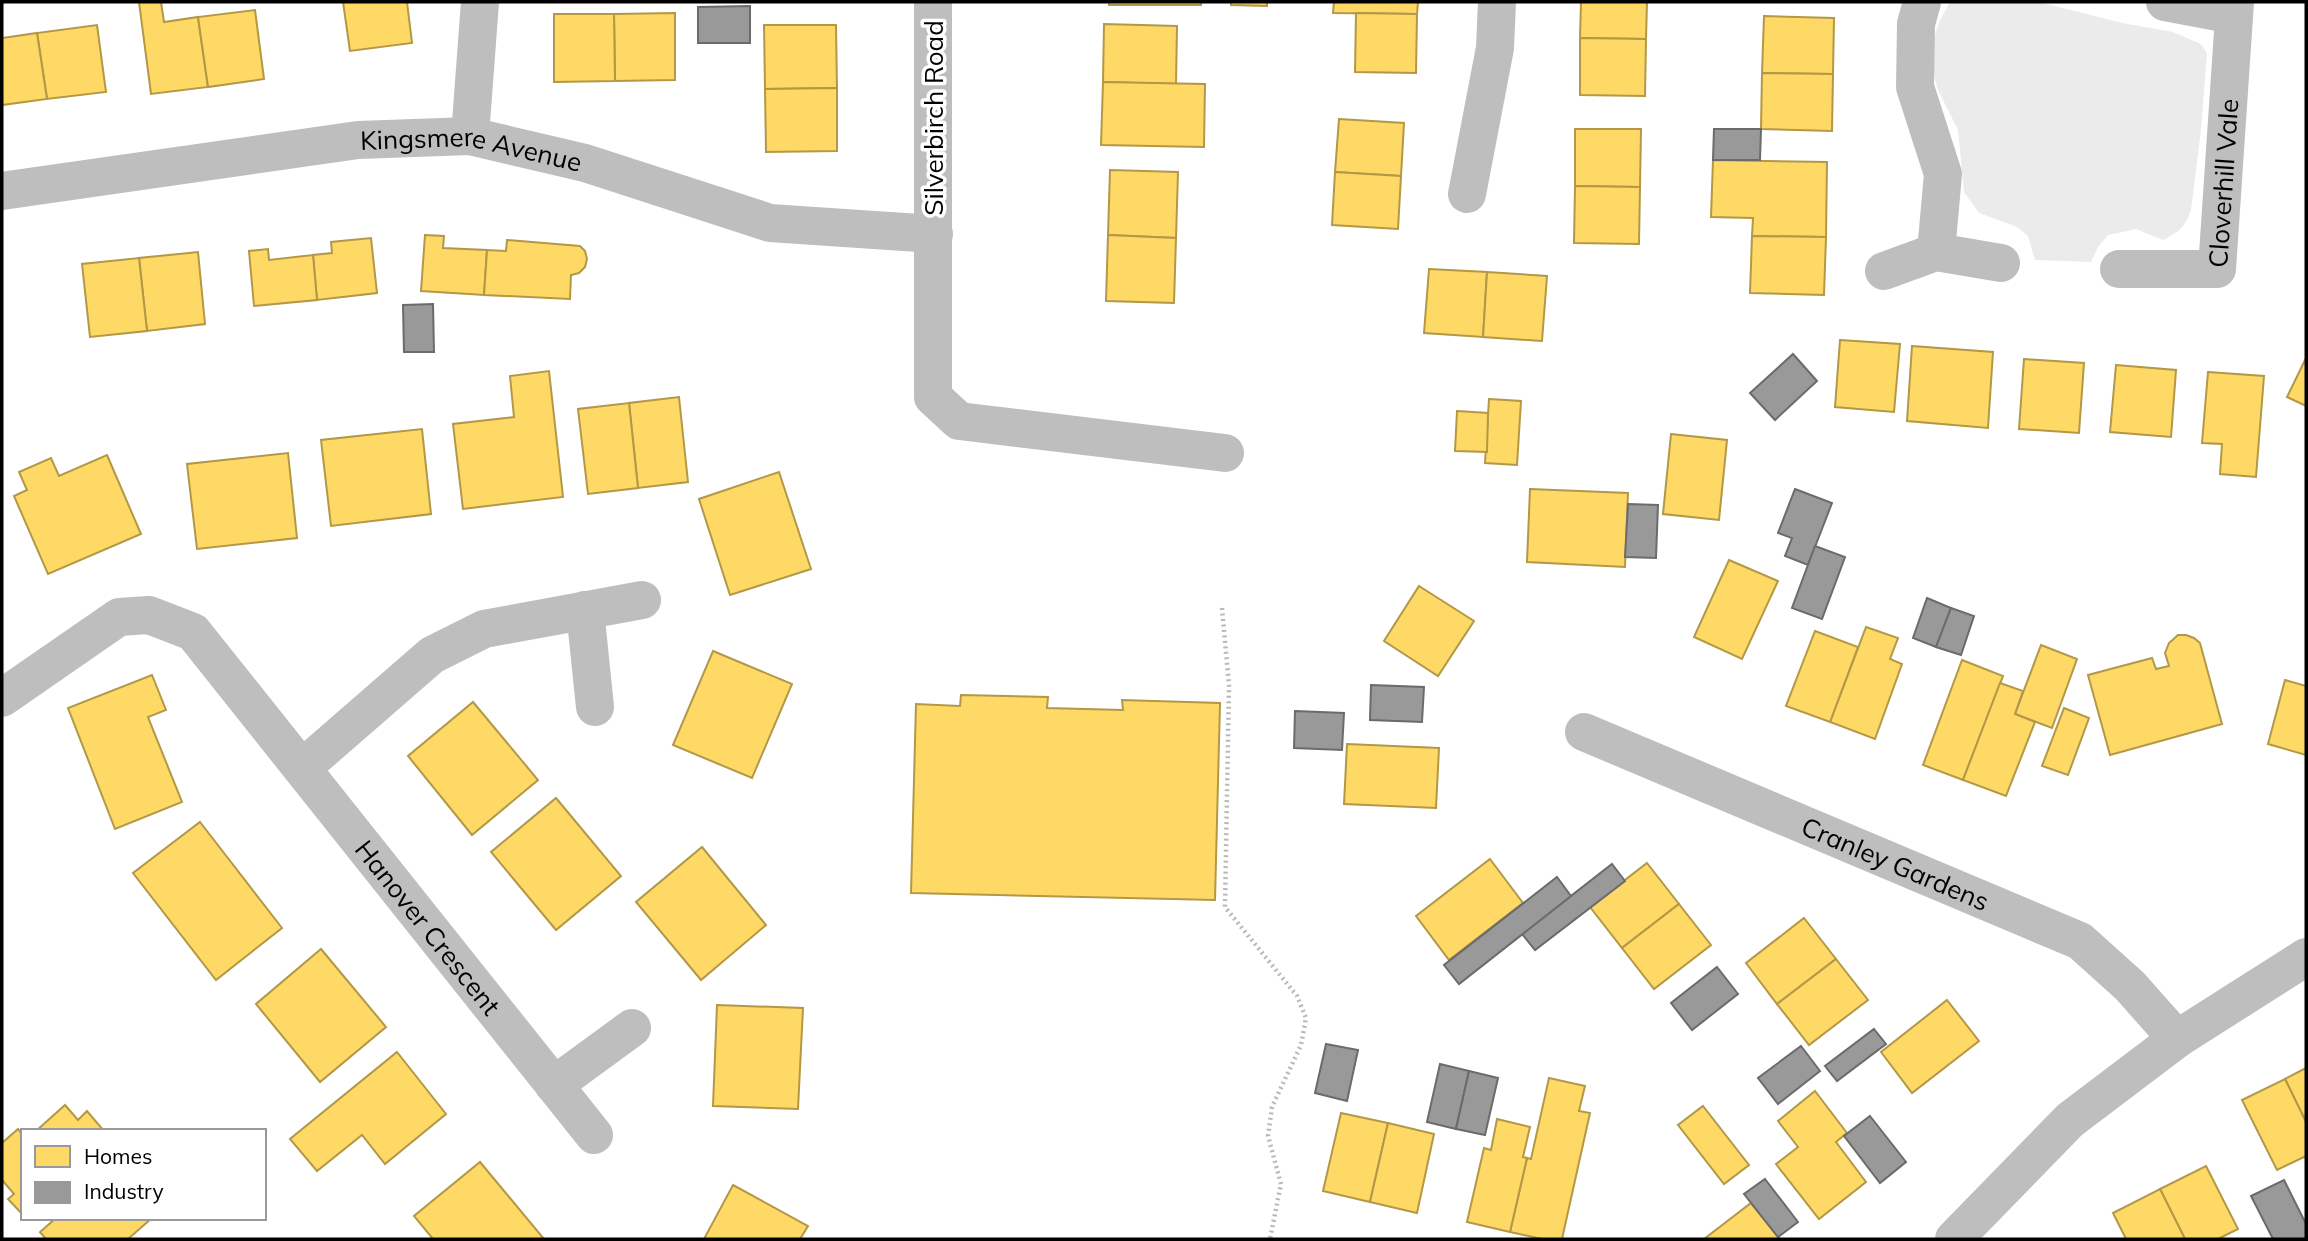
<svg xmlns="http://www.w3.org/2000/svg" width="2308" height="1241" viewBox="0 0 2308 1241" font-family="Mulish,sans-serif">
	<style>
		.green { fill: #ebebeb }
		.homes { fill: #ffd966; stroke: #b29847; stroke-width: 2 }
		.industry { fill: #999; stroke: #6b6b6b; stroke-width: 2 }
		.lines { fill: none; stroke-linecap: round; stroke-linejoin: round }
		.path { stroke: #b9b9b9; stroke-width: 4.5; stroke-dasharray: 2 3.5; stroke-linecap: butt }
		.minor { stroke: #bebebe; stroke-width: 38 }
		.labels { text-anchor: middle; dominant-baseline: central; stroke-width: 7; stroke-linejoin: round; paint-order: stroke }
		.street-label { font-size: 26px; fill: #000; stroke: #fff }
	</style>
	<rect width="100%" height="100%" fill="#fff"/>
	<path class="green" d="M 1950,2 L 2039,2 L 2122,23 L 2173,32 L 2201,44 L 2207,53 L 2201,129 L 2191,210 C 2186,226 2178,233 2163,240 L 2136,229 L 2108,235 L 2098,247 L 2091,262 L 2035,260 L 2028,236 L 2017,227 L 1979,213 L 1964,192 L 1958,130 L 1938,90 L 1930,62 L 1931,48 L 1939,22 Z"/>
	<g class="homes">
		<path d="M 139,2 L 161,2 L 164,22 L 198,17 L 208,87 L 151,94 Z"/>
		<path d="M 343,2 L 407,2 L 412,43 L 350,51 Z"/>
		<rect x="1109" y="2" width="92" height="3"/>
		<path d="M 1231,2 L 1267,2 L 1267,6 L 1231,5 Z"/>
		<path d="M 1334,2 L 1418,2 L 1417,14 L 1333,13 Z"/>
		<path d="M 1581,2 L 1647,2 L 1646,39 L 1580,38 Z"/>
		<path d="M 255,10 L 264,79 L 208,87 L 198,17 Z"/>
		<path d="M 675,13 L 675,80 L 615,81 L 614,14 Z"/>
		<path d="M 1356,13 L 1417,14 L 1416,73 L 1355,72 Z"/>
		<path d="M 554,14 L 614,14 L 615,81 L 554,82 Z"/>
		<path d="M 1764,16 L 1834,18 L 1833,74 L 1762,73 Z"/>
		<path d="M 1104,24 L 1177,26 L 1176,84 L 1103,82 Z"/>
		<path d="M 97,25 L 106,92 L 47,99 L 37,33 Z"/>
		<path d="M 764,25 L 836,25 L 837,88 L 765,89 Z"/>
		<path d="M 37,33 L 47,99 L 2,105 L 2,38 Z"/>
		<path d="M 1580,38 L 1646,39 L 1645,96 L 1580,95 Z"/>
		<path d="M 1762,73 L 1833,74 L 1832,131 L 1761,129 Z"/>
		<path d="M 1103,82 L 1205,84 L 1204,147 L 1101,145 Z"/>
		<path d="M 837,88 L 837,151 L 766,152 L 765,89 Z"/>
		<path d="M 1339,119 L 1404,123 L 1401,176 L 1335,172 Z"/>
		<path d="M 1575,129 L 1641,129 L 1640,187 L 1575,186 Z"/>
		<path d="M 1713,160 L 1827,162 L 1826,237 L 1752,236 L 1753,218 L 1711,217 Z"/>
		<path d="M 1110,170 L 1178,172 L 1176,238 L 1108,235 Z"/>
		<path d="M 1335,172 L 1401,176 L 1398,229 L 1332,225 Z"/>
		<path d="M 1575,186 L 1640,187 L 1639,244 L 1574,243 Z"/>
		<path d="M 425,235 L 444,236 L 443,248 L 487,250 L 484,295 L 421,291 Z"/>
		<path d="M 1108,235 L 1176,238 L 1174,303 L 1106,301 Z"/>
		<path d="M 1752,236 L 1826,237 L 1824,295 L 1750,293 Z"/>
		<path d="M 371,238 L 377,293 L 317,300 L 313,255 L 332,253 L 331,242 Z"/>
		<path d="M 507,240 L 580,246 L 585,251 L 587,259 L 585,267 L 579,273 L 571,275 L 570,299 L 484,295 L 487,250 L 506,251 Z"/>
		<path d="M 268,249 L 269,260 L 313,255 L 317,300 L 254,306 L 249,251 Z"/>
		<path d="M 198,252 L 205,324 L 147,331 L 139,258 Z"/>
		<path d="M 139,258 L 147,331 L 90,337 L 82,264 Z"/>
		<path d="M 1429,269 L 1487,272 L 1483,337 L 1424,333 Z"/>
		<path d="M 1487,272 L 1547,276 L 1542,341 L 1483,337 Z"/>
		<path d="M 1840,340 L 1900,344 L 1894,412 L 1835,407 Z"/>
		<path d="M 1912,346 L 1993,352 L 1988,428 L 1907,421 Z"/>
		<path d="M 2306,358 L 2306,406 L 2287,397 Z"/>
		<path d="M 2024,359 L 2084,363 L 2079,433 L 2019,429 Z"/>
		<path d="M 2116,365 L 2176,370 L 2171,437 L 2110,432 Z"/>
		<path d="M 549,371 L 563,497 L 463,509 L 453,424 L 514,417 L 510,376 Z"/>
		<path d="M 2208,372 L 2264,376 L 2256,477 L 2220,474 L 2222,444 L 2202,443 Z"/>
		<path d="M 679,397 L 688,482 L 638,488 L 629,403 Z"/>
		<path d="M 1489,399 L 1521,401 L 1517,465 L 1485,463 Z"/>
		<path d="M 629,403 L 638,488 L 588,494 L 578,409 Z"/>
		<path d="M 1457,411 L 1488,413 L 1487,452 L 1455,451 Z"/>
		<path d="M 422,429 L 431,514 L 331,526 L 321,440 Z"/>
		<path d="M 1671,434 L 1727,440 L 1719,520 L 1663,514 Z"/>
		<path d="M 288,453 L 297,538 L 197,549 L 187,464 Z"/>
		<path d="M 107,455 L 141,534 L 48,574 L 14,496 L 27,490 L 19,472 L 51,458 L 59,476 Z"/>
		<path d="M 779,472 L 811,569 L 730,595 L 699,499 Z"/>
		<path d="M 1530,489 L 1628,493 L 1625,567 L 1527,562 Z"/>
		<path d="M 1729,560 L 1778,581 L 1742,659 L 1694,637 Z"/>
		<path d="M 1419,586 L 1474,621 L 1438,676 L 1384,641 Z"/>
		<path d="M 1866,627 L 1898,638 L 1890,659 L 1902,664 L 1875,739 L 1830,722 Z"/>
		<path d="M 1815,631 L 1858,647 L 1830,722 L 1786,706 Z"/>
		<path d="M 2178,635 L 2186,635 L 2194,638 L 2200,643 L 2222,724 L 2110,755 L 2088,675 L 2152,658 L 2156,669 L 2169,666 L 2165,653 L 2169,643 Z"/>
		<path d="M 2041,645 L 2077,659 L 2052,728 L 2015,714 Z"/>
		<path d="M 713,651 L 792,684 L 752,778 L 673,745 Z"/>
		<path d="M 1962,660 L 2003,676 L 1963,780 L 1923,765 Z"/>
		<path d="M 152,675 L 166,710 L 148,717 L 182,802 L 115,829 L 68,708 Z"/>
		<path d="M 2285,680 L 2306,686 L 2306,755 L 2268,744 Z"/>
		<path d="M 2000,683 L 2023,691 L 2015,714 L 2035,722 L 2006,796 L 1963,780 Z"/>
		<path d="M 961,695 L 1048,697 L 1047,708 L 1123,710 L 1122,700 L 1220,703 L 1215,900 L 911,893 L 916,704 L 960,706 Z"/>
		<path d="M 473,702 L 538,780 L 472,835 L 408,756 Z"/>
		<path d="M 2064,708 L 2089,718 L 2068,775 L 2042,766 Z"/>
		<path d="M 1347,744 L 1439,748 L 1436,808 L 1344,804 Z"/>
		<path d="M 556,798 L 621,876 L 556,930 L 491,852 Z"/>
		<path d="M 200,822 L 282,928 L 216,980 L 133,873 Z"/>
		<path d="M 702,847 L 766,925 L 701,980 L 636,902 Z"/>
		<path d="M 1490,859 L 1523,903 L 1449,960 L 1416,916 Z"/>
		<path d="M 1647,863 L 1679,904 L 1622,948 L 1590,907 Z"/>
		<path d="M 1679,904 L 1711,945 L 1654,989 L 1622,948 Z"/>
		<path d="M 1804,918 L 1836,959 L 1777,1004 L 1746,963 Z"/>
		<path d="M 321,949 L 386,1027 L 320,1082 L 256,1004 Z"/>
		<path d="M 1836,959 L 1868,1000 L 1809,1045 L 1777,1004 Z"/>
		<path d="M 1947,1000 L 1979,1041 L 1912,1093 L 1881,1052 Z"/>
		<path d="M 717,1005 L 803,1008 L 798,1109 L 713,1106 Z"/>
		<path d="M 397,1052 L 446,1114 L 385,1164 L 362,1135 L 317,1171 L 290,1139 Z"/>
		<path d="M 2306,1068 L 2306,1122 L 2285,1079 Z"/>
		<path d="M 1549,1078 L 1585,1086 L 1579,1111 L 1590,1113 L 1562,1239 L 1542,1239 L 1510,1232 L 1527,1158 L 1531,1159 Z"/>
		<path d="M 2285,1079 L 2306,1122 L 2306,1156 L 2277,1170 L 2242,1100 Z"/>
		<path d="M 1815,1091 L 1847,1133 L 1836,1142 L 1866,1182 L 1819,1219 L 1776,1164 L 1798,1147 L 1778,1121 Z"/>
		<path d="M 65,1105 L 78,1120 L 87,1111 L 104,1131 L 36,1131 Z"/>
		<path d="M 1703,1106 L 1749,1165 L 1724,1184 L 1678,1125 Z"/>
		<path d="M 1341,1113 L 1388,1123 L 1370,1202 L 1323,1191 Z"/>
		<path d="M 1497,1119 L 1530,1127 L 1523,1157 L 1527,1158 L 1510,1232 L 1467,1222 L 1484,1148 L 1491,1150 Z"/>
		<path d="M 1388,1123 L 1434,1134 L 1417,1213 L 1370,1202 Z"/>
		<path d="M 18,1129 L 23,1135 L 23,1215 L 8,1199 L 14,1194 L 2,1180 L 2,1143 Z"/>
		<path d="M 480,1162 L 544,1239 L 433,1239 L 414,1216 Z"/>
		<path d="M 2206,1166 L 2238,1229 L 2218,1239 L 2185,1239 L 2160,1189 Z"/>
		<path d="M 733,1185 L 808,1226 L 800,1239 L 704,1239 Z"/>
		<path d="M 2160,1189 L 2185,1239 L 2126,1239 L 2113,1213 Z"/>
		<path d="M 1751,1203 L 1780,1239 L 1704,1239 Z"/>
		<path d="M 56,1218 L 152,1218 L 128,1239 L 46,1239 L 40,1232 Z"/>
	</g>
	<g class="industry">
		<path d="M 750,6 L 750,43 L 698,43 L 698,7 Z"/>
		<path d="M 1714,129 L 1761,129 L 1760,160 L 1713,160 Z"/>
		<path d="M 433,304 L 434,352 L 404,352 L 403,305 Z"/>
		<path d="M 1793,354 L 1817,381 L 1775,420 L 1750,393 Z"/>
		<path d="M 1795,489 L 1832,503 L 1808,565 L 1785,556 L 1792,538 L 1778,533 Z"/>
		<path d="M 1628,504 L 1658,505 L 1656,558 L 1625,557 Z"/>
		<path d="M 1815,546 L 1845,557 L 1822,619 L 1792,608 Z"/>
		<path d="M 1927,598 L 1951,608 L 1936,647 L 1913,638 Z"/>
		<path d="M 1951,608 L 1974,616 L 1961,655 L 1936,647 Z"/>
		<path d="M 1371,685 L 1424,687 L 1422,722 L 1370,720 Z"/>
		<path d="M 1295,711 L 1344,713 L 1342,750 L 1294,748 Z"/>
		<path d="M 1612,864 L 1625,881 L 1535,950 L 1522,934 Z"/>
		<path d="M 1557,877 L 1571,896 L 1459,984 L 1444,965 Z"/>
		<path d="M 1717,967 L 1738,994 L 1692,1030 L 1671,1003 Z"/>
		<path d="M 1874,1029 L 1886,1044 L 1837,1081 L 1825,1066 Z"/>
		<path d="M 1326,1044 L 1358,1050 L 1347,1101 L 1315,1093 Z"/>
		<path d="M 1801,1046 L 1820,1071 L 1778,1104 L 1758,1078 Z"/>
		<path d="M 1440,1064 L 1469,1071 L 1456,1129 L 1427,1122 Z"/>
		<path d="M 1469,1071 L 1498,1078 L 1485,1135 L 1456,1129 Z"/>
		<path d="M 1870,1116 L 1906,1162 L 1880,1183 L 1844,1136 Z"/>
		<path d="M 1765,1179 L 1798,1222 L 1778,1237 L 1744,1194 Z"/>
		<path d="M 2284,1180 L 2306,1224 L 2306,1239 L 2273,1239 L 2251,1196 Z"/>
	</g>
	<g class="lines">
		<path class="path" d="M 1222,608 L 1229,685 L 1225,907 L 1297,996 L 1306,1018 L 1301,1045 L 1272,1107 L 1268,1136 L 1281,1184 L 1270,1239"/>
		<g class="minor">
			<path d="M 933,2 L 933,397 L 959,421 L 1225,453"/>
			<path d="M 1922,2 L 1916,24 L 1915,87 L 1943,174 L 1936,252"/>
			<path d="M 2165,2 L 2234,15"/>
			<path d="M 470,136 L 480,2"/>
			<path id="s1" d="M 2,191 L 358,140 L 470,136 L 585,163 L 770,223 L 934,234"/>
			<path d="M 1467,194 L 1495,48 L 1497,2"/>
			<path id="s2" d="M 2119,269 L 2217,269 L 2235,2"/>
			<path d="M 1884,271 L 1936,252 L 2001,263"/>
			<path d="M 585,610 L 595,707"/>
			<path id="s3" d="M 2,698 L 119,617 L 149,615 L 193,632 L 594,1135"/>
			<path id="s4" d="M 1584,732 L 2080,941 L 2130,986 L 2177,1039"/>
			<path d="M 302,768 L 432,655 L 484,629 L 642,600"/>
			<path d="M 554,1085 L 632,1028"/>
			<path d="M 1954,1239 L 2070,1120 L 2177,1039 L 2306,957"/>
		</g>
	</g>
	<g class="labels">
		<g class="street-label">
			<text transform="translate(933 118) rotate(-90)">Silverbirch Road</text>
			<text stroke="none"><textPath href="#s1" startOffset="474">Kingsmere Avenue</textPath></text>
			<text stroke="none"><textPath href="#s2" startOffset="184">Cloverhill Vale</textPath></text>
			<text stroke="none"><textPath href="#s4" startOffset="338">Cranley Gardens</textPath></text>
			<text stroke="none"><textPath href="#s3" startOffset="597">Hanover Crescent</textPath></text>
		</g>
	</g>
	<rect width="2308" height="1241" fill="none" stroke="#000000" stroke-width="7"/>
	<rect x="21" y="1129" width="245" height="91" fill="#ffffff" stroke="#999999" stroke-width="2"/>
	<rect x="35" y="1146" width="35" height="21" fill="#ffd966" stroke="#999999" stroke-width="2"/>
	<text x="84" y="1164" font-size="21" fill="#000000">Homes</text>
	<rect x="35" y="1182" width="35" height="21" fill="#999999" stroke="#999999" stroke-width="2"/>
	<text x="84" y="1199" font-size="21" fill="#000000">Industry</text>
</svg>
